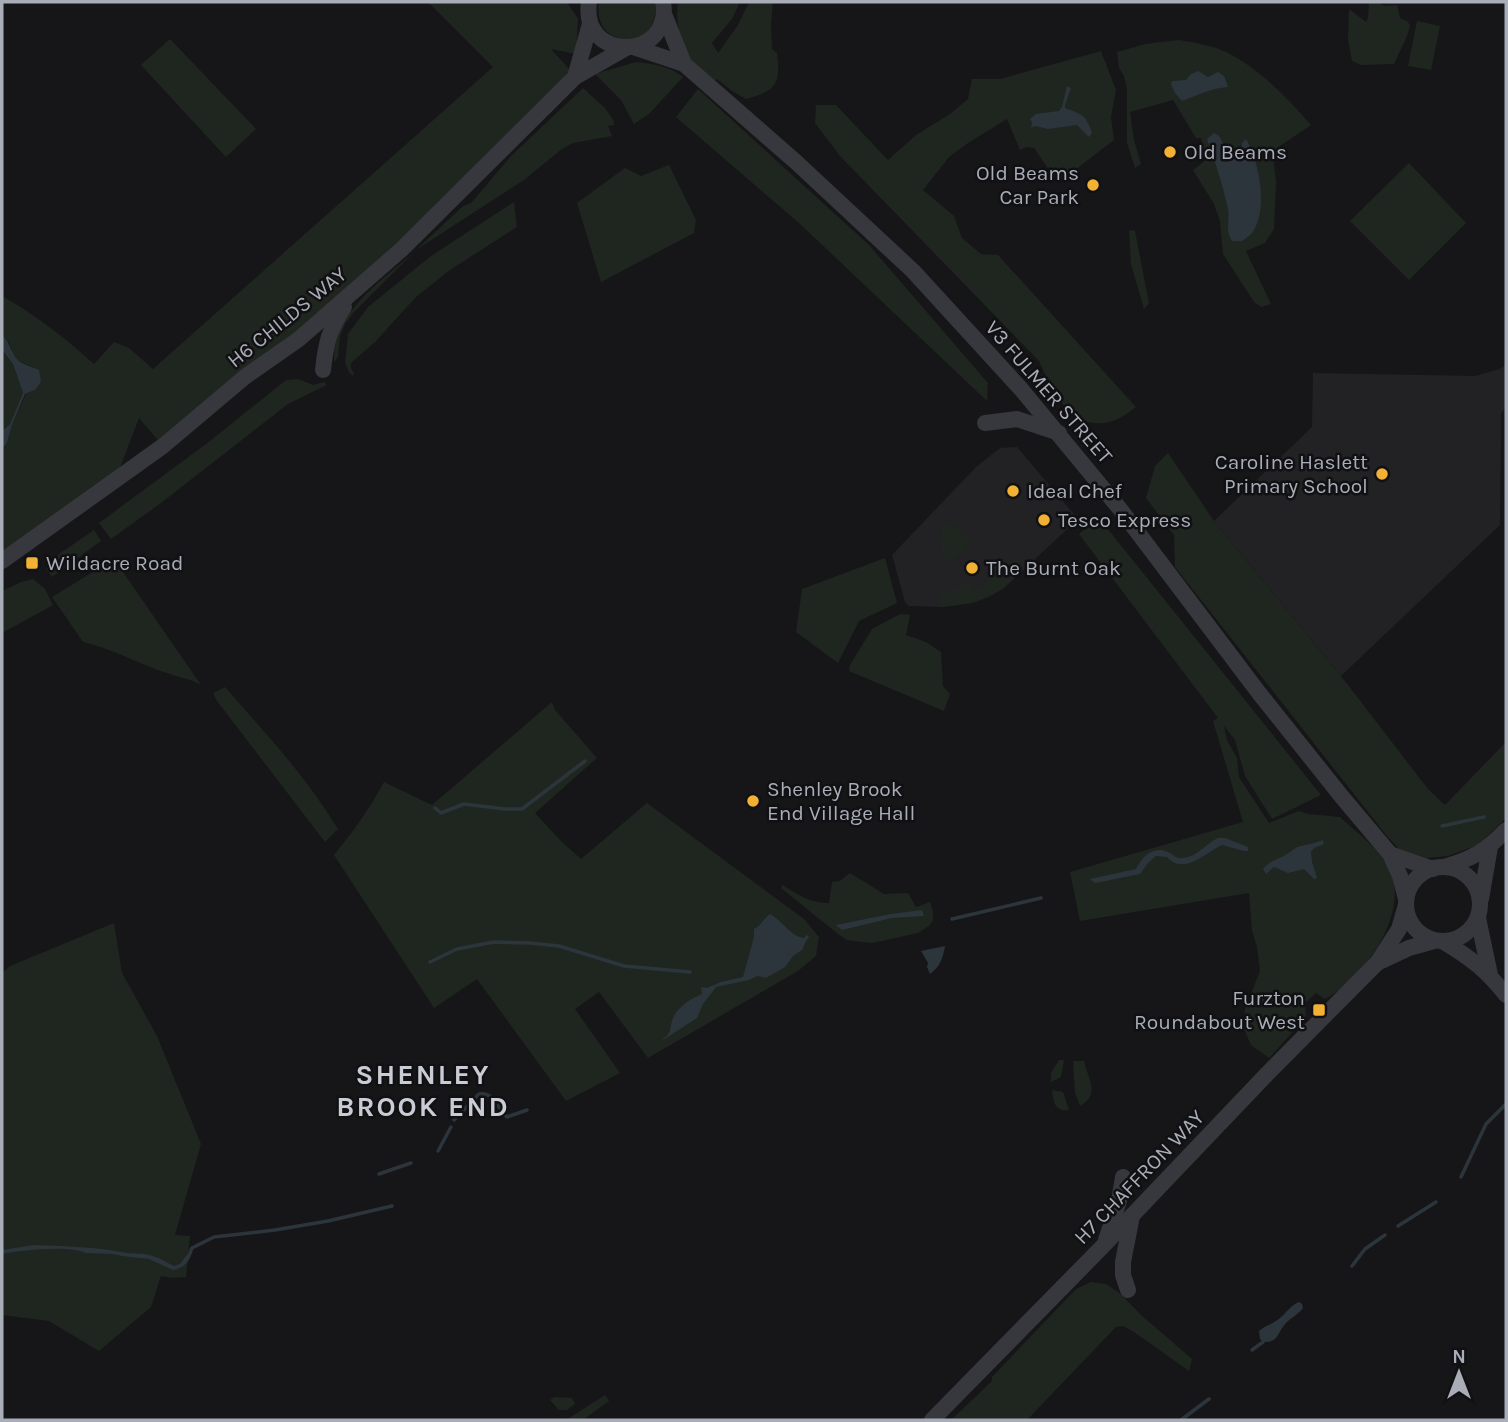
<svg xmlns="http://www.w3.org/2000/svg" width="1508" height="1422" viewBox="0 0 1508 1422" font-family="Karla,sans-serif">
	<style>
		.built { fill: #222225 }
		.green { fill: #1e261f }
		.water { fill: #2c353c }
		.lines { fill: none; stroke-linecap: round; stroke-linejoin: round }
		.stream { stroke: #2c353c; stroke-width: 3.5 }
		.minor { stroke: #37383d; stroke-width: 16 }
		.poi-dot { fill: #f2b134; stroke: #111113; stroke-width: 2.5 }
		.labels { text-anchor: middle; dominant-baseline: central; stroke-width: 5; stroke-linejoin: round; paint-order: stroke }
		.poi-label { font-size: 21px; fill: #a8adb8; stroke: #111113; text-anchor: start }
		.street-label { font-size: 21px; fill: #a8adb8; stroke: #111113 }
		.district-label { font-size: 28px; font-weight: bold; letter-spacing: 2px; fill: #c9ccd4; stroke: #111113 }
	</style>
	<rect width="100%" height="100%" fill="#161618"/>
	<g class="built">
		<path d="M 1506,364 L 1506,408 L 1501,413 L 1500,525 L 1341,676 L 1214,521 L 1312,427 L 1313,373 L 1475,376 L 1500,369 Z"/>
		<path d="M 1017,447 L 1078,519 L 1004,588 L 991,596 L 973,603 L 942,607 L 909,606 L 905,602 L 892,555 L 976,467 L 1000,448 Z"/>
	</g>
	<g class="green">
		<path d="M 428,2 L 567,2 L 578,19 L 576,54 L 551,49 L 570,70 L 492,160 L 402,249 L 163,446 L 139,418 L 115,481 L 2,561 L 2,449 L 7,443 L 12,425 L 26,394 L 35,390 L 41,382 L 34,367 C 5,359 17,346 2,335 L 2,296 C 36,315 65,338 94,364 L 114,342 L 129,348 L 153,369 L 493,67 Z"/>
		<path d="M 599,2 L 655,2 C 661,55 591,50 599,2 Z"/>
		<path d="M 678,2 L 740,2 L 732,19 L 712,43 L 718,53 L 738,25 L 749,2 L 773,2 L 771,25 L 772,49 L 777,53 C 781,84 776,91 746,99 L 732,91 L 717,79 L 714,81 C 707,74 695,66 689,58 C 680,43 675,19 678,2 Z"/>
		<path d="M 1369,2 L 1379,2 L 1384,6 L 1397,5 L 1400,18 L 1407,21 L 1410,25 L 1407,36 L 1394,64 L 1361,65 L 1352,61 L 1348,40 L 1349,9 L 1366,22 L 1368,18 Z"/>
		<path d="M 1417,21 L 1440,26 L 1431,70 L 1408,66 Z"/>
		<path d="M 170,39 L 256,129 L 226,157 L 141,65 Z"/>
		<path d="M 1179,40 C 1197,43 1216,46 1232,55 C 1263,72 1288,99 1311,125 L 1277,148 L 1274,164 L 1276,182 L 1274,229 L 1265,243 L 1246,251 L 1271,304 L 1261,307 L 1254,302 L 1223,254 L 1220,221 L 1214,204 L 1193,170 L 1206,160 L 1201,138 L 1196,138 L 1173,100 L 1130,112 L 1134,140 L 1141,164 L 1135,168 L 1127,143 L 1127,89 L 1124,76 L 1119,68 L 1117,52 L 1145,44 Z"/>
		<path d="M 1101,51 L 1116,90 L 1111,117 L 1114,140 L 1058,183 L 1034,148 L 1026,147 L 1020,150 L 1007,119 L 968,143 L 949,157 L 923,190 L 954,216 L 962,238 L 981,254 L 998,255 L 1136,407 C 1130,411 1124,416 1118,419 C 1074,437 1054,394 1039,361 L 840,156 L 815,123 L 816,105 L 836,105 L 888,160 L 916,135 L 950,114 L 968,99 L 972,79 L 1000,79 Z"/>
		<path d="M 636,62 C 654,64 669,66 683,77 L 649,114 L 634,124 L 621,100 L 595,74 Z"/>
		<path d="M 583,88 L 605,108 L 614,121 L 614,125 L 608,126 L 612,136 L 573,143 L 562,149 L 524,180 L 416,250 L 354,312 L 345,324 L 340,337 L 338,357 L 334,362 C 332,312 382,281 415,251 C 431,236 447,221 463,206 L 471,203 L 511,156 Z"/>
		<path d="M 698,89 L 869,245 L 988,383 L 987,401 L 800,224 L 676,117 Z"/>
		<path d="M 1409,163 L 1466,223 L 1409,280 L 1350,221 Z"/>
		<path d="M 669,165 L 696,220 L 694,233 L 601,282 L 577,203 L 625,168 L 641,176 Z"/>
		<path d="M 514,202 L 517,227 L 450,270 L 416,297 L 375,342 L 351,363 L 351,368 L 354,374 L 353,376 L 349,372 L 345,363 L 348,334 L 368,307 L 431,256 Z"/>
		<path d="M 1129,230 L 1135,231 L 1149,303 L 1144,309 L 1131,264 Z"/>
		<path d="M 2,351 L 13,364 L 23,393 L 10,424 L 2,431 Z"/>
		<path d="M 298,379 L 313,385 L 324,382 L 327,385 L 288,404 L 161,503 L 111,539 L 99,523 L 210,441 L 286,380 Z"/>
		<path d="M 1168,453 L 1214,521 L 1341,676 L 1428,789 L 1445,805 L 1506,742 L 1506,818 L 1478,845 L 1448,856 L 1426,858 L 1399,849 L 1387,836 L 1175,567 L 1174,535 L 1146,498 L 1155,466 Z"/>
		<path d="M 1099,518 L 1321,795 L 1272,819 L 1245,776 L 1235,740 L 1224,726 L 1227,740 L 1237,758 L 1239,777 L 1269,823 L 1299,811 L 1308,814 L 1340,817 C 1357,833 1382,850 1391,873 C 1408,917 1363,979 1325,999 L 1316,993 L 1305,1003 L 1306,1017 L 1269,1058 L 1251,1045 L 1244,1029 L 1245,1009 L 1260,971 L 1257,947 L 1252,931 L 1249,893 L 1080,921 L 1070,872 L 1243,822 L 1213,721 L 1218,718 L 1079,534 Z"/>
		<path d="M 950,521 L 971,543 L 949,564 C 939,555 941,543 941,530 Z"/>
		<path d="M 94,530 L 101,541 L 52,577 L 46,568 L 52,564 L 59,554 Z"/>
		<path d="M 885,558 L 897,603 L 859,621 L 838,663 L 796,632 L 802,589 Z"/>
		<path d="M 114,559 L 201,685 C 191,679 181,678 170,674 C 140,665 114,649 83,642 L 52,597 Z"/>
		<path d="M 1000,568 L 1013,579 C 990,600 972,604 942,607 L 938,596 L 958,588 L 960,589 L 967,582 L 976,591 Z"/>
		<path d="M 33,579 L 45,589 L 53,605 L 2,633 L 2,591 L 21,582 Z"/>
		<path d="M 900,614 L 910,615 L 906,635 L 926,642 L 941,652 L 943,686 L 950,694 L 944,711 L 849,671 L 850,665 L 872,629 Z"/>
		<path d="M 225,687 C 265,733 306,776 338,829 L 325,842 L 217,701 L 213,693 Z"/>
		<path d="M 552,702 L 555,710 L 597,758 L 535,813 L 561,841 L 581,859 L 647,803 L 804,919 L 819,937 L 816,956 L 798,971 L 648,1058 L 599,992 L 575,1009 L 620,1073 L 566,1101 L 477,979 L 434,1008 L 334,855 C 353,832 370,808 384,782 L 432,805 Z"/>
		<path d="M 850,873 L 884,894 L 908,893 L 916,907 L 930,902 L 933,912 L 933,920 L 930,925 L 918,933 L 873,943 L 862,942 L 847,940 L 838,934 L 781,888 L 783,885 C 797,895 811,903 829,903 L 832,882 L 840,881 Z"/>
		<path d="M 114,923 L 122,973 L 157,1036 L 201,1144 L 175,1235 L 190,1236 L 186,1277 L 172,1278 L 161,1276 L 151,1307 L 99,1351 L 49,1321 L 2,1315 L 2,973 L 10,966 Z"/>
		<path d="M 1059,1060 L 1064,1060 L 1061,1077 L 1051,1082 L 1051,1073 Z"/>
		<path d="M 1073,1061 L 1084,1061 C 1088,1080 1101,1094 1080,1106 L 1075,1093 Z"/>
		<path d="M 1052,1090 L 1063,1092 L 1069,1110 C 1055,1112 1053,1102 1052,1090 Z"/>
		<path d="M 1091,1282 L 1106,1284 L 1121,1294 L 1140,1314 L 1192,1359 L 1189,1371 L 1134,1332 L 1123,1326 L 1116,1327 L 1027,1420 L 951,1420 L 992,1381 L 992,1377 L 1076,1289 Z"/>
		<path d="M 605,1395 L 609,1401 L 583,1420 L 566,1420 Z"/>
		<path d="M 554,1397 L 572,1398 L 575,1404 L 567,1410 L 559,1410 L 550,1400 Z"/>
	</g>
	<g class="water">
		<path d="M 1198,71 L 1208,77 L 1218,72 L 1224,76 L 1228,87 C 1212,88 1198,95 1182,101 L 1175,93 L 1171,84 L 1172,81 L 1186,80 L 1191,74 Z"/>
		<path d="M 1067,86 L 1071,88 L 1065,105 L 1065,108 C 1083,115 1086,115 1092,133 L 1089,137 L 1077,125 L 1048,129 L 1035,126 L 1031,128 L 1032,122 L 1030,119 L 1036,114 L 1059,111 L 1062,107 Z"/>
		<path d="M 1214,133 L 1219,136 L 1225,147 L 1229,147 L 1231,151 L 1242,147 L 1242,143 L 1246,139 C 1259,161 1268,207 1254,230 C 1251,235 1246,238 1242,241 L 1232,241 C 1225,230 1230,221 1228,209 C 1223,185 1215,162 1207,139 Z"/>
		<path d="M 2,335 C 10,341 10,352 18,360 C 23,365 32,366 39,370 L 41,382 L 35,390 L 25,394 L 12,425 L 7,443 L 2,449 L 2,431 L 10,424 L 23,393 L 13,364 L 2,350 Z"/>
		<path d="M 1218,838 L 1225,838 L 1248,847 L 1248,851 L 1244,851 L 1222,845 C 1204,853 1185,876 1167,857 L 1156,856 L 1148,863 L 1140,874 L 1095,883 L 1090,879 L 1136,869 C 1142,857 1153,845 1168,852 C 1174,855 1176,859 1183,858 C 1199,856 1205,844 1218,838 Z"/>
		<path d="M 1323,840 L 1324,844 L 1314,848 L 1311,852 L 1312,862 L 1317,878 L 1314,879 L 1304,869 L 1288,873 L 1274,867 L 1266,874 L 1263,869 C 1271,860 1277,860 1287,854 C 1292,851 1295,847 1301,846 C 1309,844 1315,843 1323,840 Z"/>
		<path d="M 922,910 L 924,916 L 892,918 L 842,930 L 836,925 L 891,914 Z"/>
		<path d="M 770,914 C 783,921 790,936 804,938 L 807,935 L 809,937 L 806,941 L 802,950 L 793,956 L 785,967 L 766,978 L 757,976 L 749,980 L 716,987 L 703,1004 L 697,1018 L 660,1042 C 676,1029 667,1031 674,1016 C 679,1006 692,998 702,994 L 701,987 L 707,988 L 721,982 L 743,977 L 754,937 L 754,929 C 762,925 763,919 770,914 Z"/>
		<path d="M 945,946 C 943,958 940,967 930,974 L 927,967 L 928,963 L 921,951 Z"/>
		<path d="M 34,1245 C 65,1246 96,1247 127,1253 C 134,1254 142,1253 149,1255 C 158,1257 166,1262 174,1266 L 180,1264 L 190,1251 L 192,1251 C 191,1261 182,1269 173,1270 L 149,1259 L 122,1256 L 113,1254 L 86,1253 C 69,1245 21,1250 2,1254 L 2,1250 Z"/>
		<path d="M 1299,1302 L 1302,1304 L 1303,1308 C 1298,1315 1290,1318 1285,1324 C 1277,1334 1278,1343 1263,1342 L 1260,1339 L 1259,1331 C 1266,1325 1273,1324 1280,1318 C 1287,1312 1291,1305 1299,1302 Z"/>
	</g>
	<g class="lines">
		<g class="stream">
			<path d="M 435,808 L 441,813 L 464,804 L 505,809 L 522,809 L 585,761"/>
			<path d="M 1442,826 L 1484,817"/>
			<path d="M 952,919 L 1041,898"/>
			<path d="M 430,962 L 457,949 L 494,942 L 530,943 L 559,946 L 624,966 L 690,972"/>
			<path d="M 454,1120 L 479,1094 C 495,1092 497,1108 507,1117 L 527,1110"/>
			<path d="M 438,1151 L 451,1127"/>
			<path d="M 379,1174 L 411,1163"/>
			<path d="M 1461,1177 L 1486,1124 L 1506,1104"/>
			<path d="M 1398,1226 L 1436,1202"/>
			<path d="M 190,1253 L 192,1248 L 214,1237 L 275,1230 L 328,1221 L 392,1206"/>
			<path d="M 1352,1266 L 1365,1249 L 1385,1235"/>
			<path d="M 1252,1350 L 1263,1342"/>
			<path d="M 1181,1420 L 1209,1399"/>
		</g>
		<g class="minor">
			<path d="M 589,2 C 580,63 673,61 663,2"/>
			<path d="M 664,14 L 684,64"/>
			<path d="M 633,47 L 684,64 L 796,162 L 913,271 L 1021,389 L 1120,509 L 1259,693 L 1342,797 L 1390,854 L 1400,876 L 1406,899"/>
			<path d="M 575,77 L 590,24"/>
			<path d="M 323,370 C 326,342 329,331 344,307"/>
			<path d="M 985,423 L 1017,419 L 1059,433"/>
			<path d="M 2,561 L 163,446 L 246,376 L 299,339 L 402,249 L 575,77 L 626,48"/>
			<path d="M 1390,854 L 1433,869"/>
			<path d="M 1444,867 C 1472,859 1486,851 1506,830"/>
			<circle cx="1443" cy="904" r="37"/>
			<path d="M 1481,899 L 1490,847"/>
			<path d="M 1478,918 L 1490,975"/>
			<path d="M 1444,942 C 1471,958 1487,971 1506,995"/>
			<path d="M 1377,963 L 1409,948 L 1434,941"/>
			<path d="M 1106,1240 L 1119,1201 L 1123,1177"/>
			<path d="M 1128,1290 L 1123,1275 L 1123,1262 L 1132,1216"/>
			<path d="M 932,1420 L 1104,1245 L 1266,1075 L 1377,963 L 1399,929 L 1406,905"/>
		</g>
	</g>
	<g class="poi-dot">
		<circle cx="1170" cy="152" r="7"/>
		<circle cx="1093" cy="185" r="7"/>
		<circle cx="1382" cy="474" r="7"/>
		<circle cx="1013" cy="491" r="7"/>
		<circle cx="1044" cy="520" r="7"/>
		<rect x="25" y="556" width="14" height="14" rx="3.5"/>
		<circle cx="972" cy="568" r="7"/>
		<circle cx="753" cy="801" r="7"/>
		<rect x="1312" y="1003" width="14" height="14" rx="3.5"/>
	</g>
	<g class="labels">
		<g class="poi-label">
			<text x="1184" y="152">Old Beams</text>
			<text x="1079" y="173" text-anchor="end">Old Beams<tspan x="1079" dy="24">Car Park</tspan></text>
			<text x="1368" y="462" text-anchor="end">Caroline Haslett<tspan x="1368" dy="24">Primary School</tspan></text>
			<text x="1027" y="491">Ideal Chef</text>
			<text x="1058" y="520">Tesco Express</text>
			<text x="46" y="563">Wildacre Road</text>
			<text x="986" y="568">The Burnt Oak</text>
			<text x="767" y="789">Shenley Brook<tspan x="767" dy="24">End Village Hall</tspan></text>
			<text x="1305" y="998" text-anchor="end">Furzton<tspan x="1305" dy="24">Roundabout West</tspan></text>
		</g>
		<g class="street-label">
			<text transform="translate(287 317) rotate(-39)">H6 CHILDS WAY</text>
			<text transform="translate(1049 392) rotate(49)">V3 FULMER STREET</text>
			<text transform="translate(1139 1177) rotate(-46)">H7 CHAFFRON WAY</text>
		</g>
		<g class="district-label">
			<text x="423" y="1074">SHENLEY<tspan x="423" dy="32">BROOK END</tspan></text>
		</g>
	</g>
	<rect width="1508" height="1422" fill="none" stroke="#a8adb8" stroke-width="7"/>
	<g transform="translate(1459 1373)" stroke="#111113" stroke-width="5" paint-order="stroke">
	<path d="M0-5L12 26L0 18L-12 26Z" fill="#a8adb8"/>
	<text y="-10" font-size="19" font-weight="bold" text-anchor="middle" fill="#a8adb8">N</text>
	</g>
</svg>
